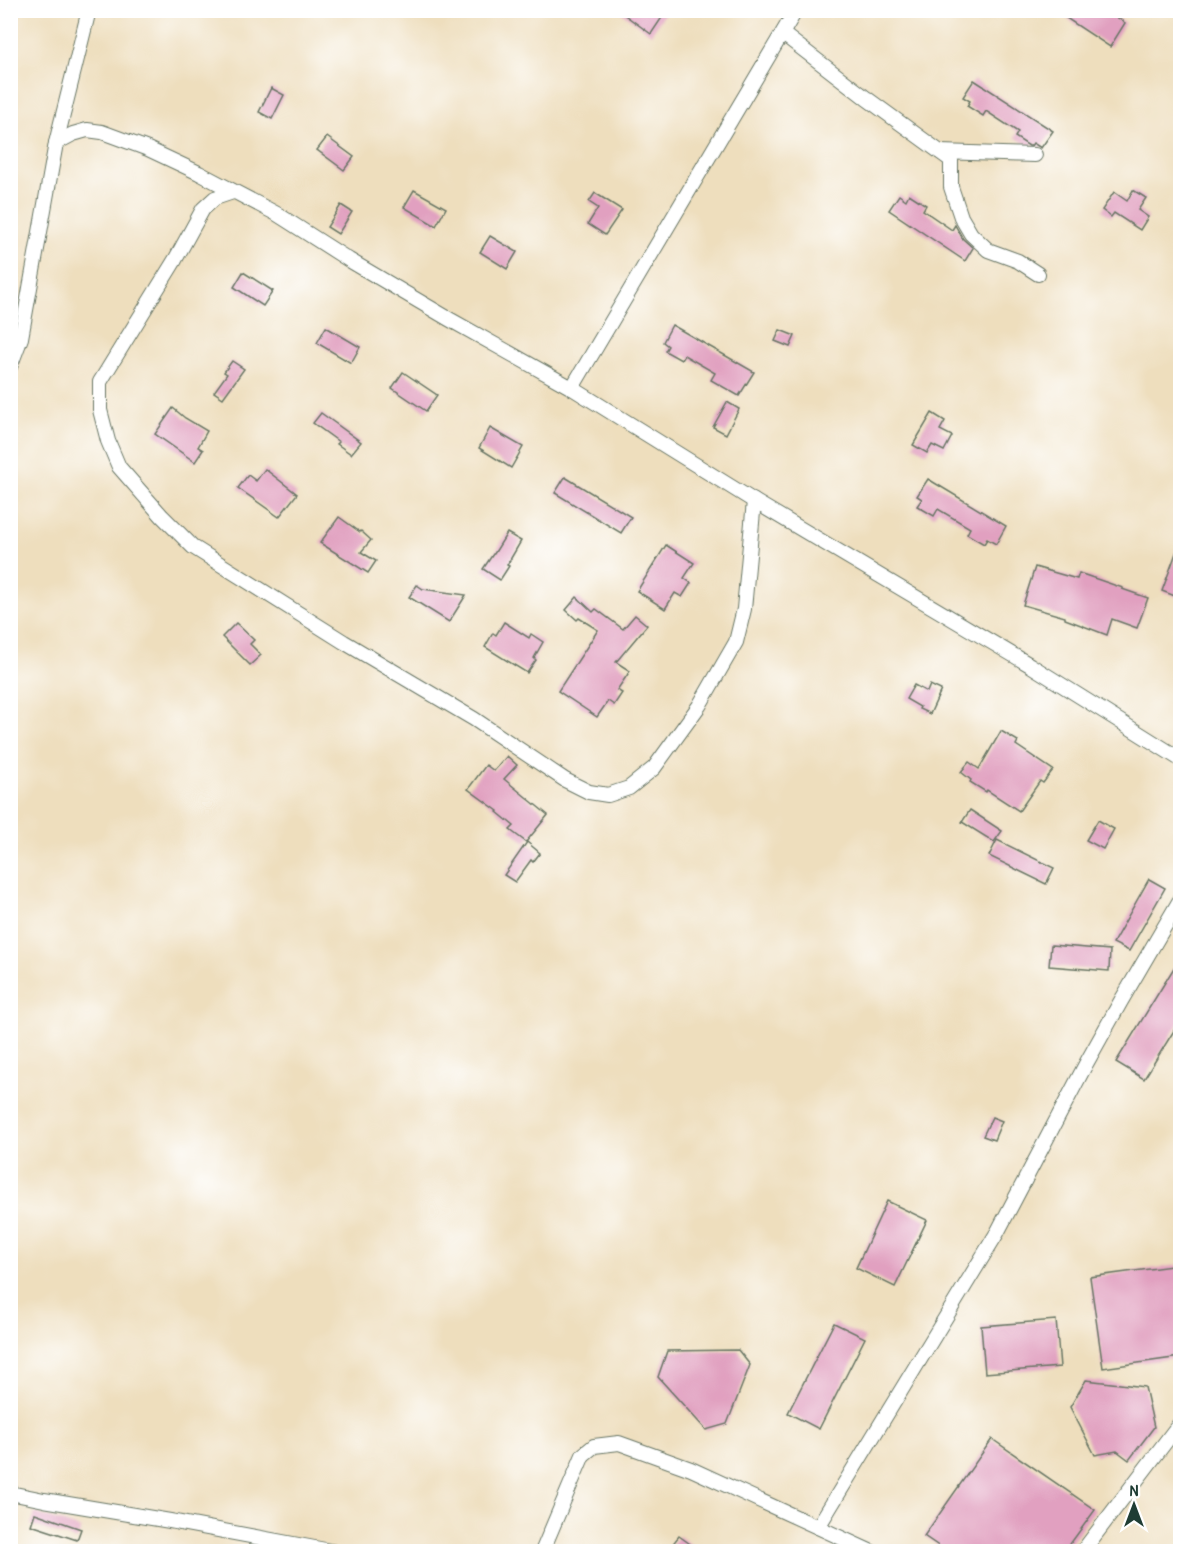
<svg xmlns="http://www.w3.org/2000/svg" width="1191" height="1562" viewBox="0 0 1191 1562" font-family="'Patrick Hand',sans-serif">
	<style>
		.building { fill: #e1a0c0 }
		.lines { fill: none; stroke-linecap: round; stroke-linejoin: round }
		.minor-casing { stroke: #677564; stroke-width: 16 }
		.minor { stroke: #fff; stroke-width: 14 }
	</style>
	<rect width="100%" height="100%" fill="#fff"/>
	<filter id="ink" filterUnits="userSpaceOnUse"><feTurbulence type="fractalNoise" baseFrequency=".0167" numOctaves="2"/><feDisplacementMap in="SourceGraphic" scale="12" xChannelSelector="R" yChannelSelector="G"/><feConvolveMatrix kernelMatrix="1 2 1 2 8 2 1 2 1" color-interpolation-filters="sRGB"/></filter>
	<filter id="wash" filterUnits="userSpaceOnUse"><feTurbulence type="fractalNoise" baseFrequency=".008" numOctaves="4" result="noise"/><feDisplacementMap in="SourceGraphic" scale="24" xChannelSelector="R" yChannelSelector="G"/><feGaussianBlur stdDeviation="1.35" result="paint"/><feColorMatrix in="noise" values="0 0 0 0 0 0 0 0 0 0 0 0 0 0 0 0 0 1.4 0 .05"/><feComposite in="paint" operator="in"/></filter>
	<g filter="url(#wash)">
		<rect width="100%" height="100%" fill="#eedebd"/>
		<g id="blocks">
			<g class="building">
				<path d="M 618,10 L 667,10 L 651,34 Z"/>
				<path d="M 1054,10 L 1106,10 L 1125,23 L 1110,47 Z"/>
				<path d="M 974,80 L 1053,131 L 1041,148 L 1033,143 L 1031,146 L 1029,146 L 1015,137 L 1018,132 L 986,111 L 983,116 L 967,106 L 970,101 L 963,97 Z"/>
				<path d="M 271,88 L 284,95 L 272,119 L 259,112 Z"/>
				<path d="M 327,137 L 354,157 L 344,170 L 317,150 Z"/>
				<path d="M 414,190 L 446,208 L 436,226 L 404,207 Z"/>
				<path d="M 1133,190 L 1146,198 L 1138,210 L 1148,217 L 1140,230 L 1114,213 L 1111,217 L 1102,210 L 1114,192 L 1127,201 Z"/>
				<path d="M 595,193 L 622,210 L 605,235 L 588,224 L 598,208 L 589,202 Z"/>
				<path d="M 909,194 L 926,205 L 923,210 L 952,230 L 955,225 L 963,239 L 973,248 L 965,261 L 889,210 L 899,195 L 906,200 Z"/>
				<path d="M 341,205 L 352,212 L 338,234 L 327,227 Z"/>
				<path d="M 490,236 L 517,252 L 507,269 L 480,252 Z"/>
				<path d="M 243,272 L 273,291 L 263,306 L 234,287 Z"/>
				<path d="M 672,325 L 754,372 L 739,396 L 711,380 L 715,373 L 684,355 L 681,360 L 665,351 L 668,346 L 663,342 Z"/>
				<path d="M 326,327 L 360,347 L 351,363 L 317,343 Z"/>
				<path d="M 780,330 L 795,336 L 790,347 L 775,341 Z"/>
				<path d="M 232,361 L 244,369 L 223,398 L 214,392 L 227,374 L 224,372 Z"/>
				<path d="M 403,372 L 437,395 L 426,411 L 392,388 Z"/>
				<path d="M 727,402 L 739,409 L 726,434 L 713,427 Z"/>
				<path d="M 173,408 L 185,418 L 207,431 L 198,447 L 203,450 L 195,462 L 155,434 Z"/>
				<path d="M 321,413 L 361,442 L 351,454 L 337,444 L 339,442 L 313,423 Z"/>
				<path d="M 932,413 L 945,421 L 940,430 L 952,436 L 944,451 L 932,445 L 927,453 L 913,445 Z"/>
				<path d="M 490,428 L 523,447 L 511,468 L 479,448 Z"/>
				<path d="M 265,469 L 297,494 L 279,517 L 238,488 L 248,475 L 256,481 Z"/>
				<path d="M 565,477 L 631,517 L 621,533 L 555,493 Z"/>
				<path d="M 928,479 L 1006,526 L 996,544 L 987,539 L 984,544 L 967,534 L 970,528 L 938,509 L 934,516 L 917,506 L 922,499 L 917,496 Z"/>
				<path d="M 339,517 L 360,532 L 361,531 L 371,540 L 361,552 L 376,561 L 368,573 L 320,543 Z"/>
				<path d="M 507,533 L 521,541 L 507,565 L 509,566 L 500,580 L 483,569 L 493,554 L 494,554 Z"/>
				<path d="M 666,545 L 694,563 L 684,578 L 691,583 L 682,597 L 675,593 L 665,609 L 637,591 Z"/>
				<path d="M 1179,545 L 1180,546 L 1180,598 L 1162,591 Z"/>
				<path d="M 1035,567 L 1077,579 L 1079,573 L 1123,588 L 1122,589 L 1148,598 L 1137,628 L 1112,619 L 1107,635 L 1065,619 L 1065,617 L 1023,605 Z"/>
				<path d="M 417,585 L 423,589 L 466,595 L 449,622 L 409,597 Z"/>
				<path d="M 577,597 L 593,612 L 596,609 L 623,629 L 635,615 L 647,625 L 616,662 L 630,671 L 617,690 L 622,693 L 614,705 L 608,701 L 597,717 L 558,691 L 598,630 L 579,618 L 577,620 L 566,610 Z"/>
				<path d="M 504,622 L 529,638 L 531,634 L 543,642 L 534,658 L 536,660 L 527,673 L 485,647 L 493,633 L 496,635 Z"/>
				<path d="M 236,623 L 254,640 L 250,644 L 261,655 L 250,665 L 222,637 Z"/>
				<path d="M 914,685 L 927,692 L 930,685 L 941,690 L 930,714 L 919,709 L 920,707 L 906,699 Z"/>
				<path d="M 1001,731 L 1018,741 L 1016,745 L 1053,770 L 1043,783 L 1040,781 L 1019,811 L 987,790 L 986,792 L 970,782 L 971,780 L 961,772 L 969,762 L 979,769 Z"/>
				<path d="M 507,756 L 517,765 L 504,779 L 548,815 L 526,842 L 510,830 L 514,826 L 497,812 L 498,811 L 468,789 L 486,765 L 494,771 Z"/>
				<path d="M 970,810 L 1002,831 L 994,842 L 962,822 Z"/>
				<path d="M 1098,820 L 1114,829 L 1103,849 L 1086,840 Z"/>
				<path d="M 997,840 L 1054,868 L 1046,884 L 989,856 Z"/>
				<path d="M 527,842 L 540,853 L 533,862 L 531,860 L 515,882 L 504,875 Z"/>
				<path d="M 1149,879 L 1165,888 L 1129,951 L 1113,943 Z"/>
				<path d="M 1051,945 L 1110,950 L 1109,971 L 1049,966 Z"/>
				<path d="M 1180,958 L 1180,1021 L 1144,1079 L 1116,1062 Z"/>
				<path d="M 992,1117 L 1002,1121 L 994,1140 L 983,1136 Z"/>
				<path d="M 887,1201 L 927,1220 L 895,1287 L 856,1268 Z"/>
				<path d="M 1179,1265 L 1180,1357 L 1103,1368 L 1090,1277 Z"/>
				<path d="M 1056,1320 L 1060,1367 L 985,1373 L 981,1326 Z"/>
				<path d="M 834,1323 L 865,1338 L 819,1429 L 788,1413 Z"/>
				<path d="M 738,1350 L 750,1365 L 727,1424 L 706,1430 L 658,1377 L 667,1351 Z"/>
				<path d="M 1086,1380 L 1145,1387 L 1154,1427 L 1129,1460 L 1117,1451 L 1095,1455 L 1070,1407 Z"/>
				<path d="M 992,1439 L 1095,1510 L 1065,1551 L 946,1551 L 924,1536 Z"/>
				<path d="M 35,1513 L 81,1529 L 77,1540 L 31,1525 Z"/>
				<path d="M 679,1536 L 700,1551 L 667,1551 Z"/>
			</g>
		</g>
	</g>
	<g filter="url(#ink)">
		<use href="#blocks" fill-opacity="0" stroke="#677564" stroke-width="1.5"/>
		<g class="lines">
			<g class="minor-casing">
				<g id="minor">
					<path d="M 783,34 L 866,98 L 951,160 L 951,187 L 961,217 L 971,234 L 988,250 L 1018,261 L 1038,274"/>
					<path d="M 56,143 L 73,134 L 87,130 L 102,132 L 148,149 L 199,173 L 277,214 L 349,260 L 449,319 L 572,388 L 754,501 L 1030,665 L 1180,759"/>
					<path d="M 940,152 L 1035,155"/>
					<path d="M 233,192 L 215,198 L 203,209 L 175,260 L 100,382 L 100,410 L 108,441 L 119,467 L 162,516 L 193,547 L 344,642 L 474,719 L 565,780 L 589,792 L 608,795 L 629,788 L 654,768 L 699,706 L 736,642 L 744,609 L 754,501"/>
					<path d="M 10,367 L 21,338 L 56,143 L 89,10"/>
					<path d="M 572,388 L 796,10"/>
					<path d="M 10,1493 L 44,1500 L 170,1521 L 336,1552"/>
					<path d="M 818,1527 L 997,1233 L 1087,1062 L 1121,1001 L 1180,900"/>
					<path d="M 542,1552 L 583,1455 L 594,1446 L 619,1443 L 691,1469 L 872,1552"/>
					<path d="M 1082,1552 L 1180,1423"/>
				</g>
			</g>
			<use href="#minor" class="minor"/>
		</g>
	</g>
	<rect width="1191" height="1562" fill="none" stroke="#fff" stroke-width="36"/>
	<g transform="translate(1134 1505)" stroke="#ffffff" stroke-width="4.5" paint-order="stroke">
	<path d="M0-4.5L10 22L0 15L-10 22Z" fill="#1f3d34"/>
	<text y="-9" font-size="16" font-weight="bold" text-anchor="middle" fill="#1f3d34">N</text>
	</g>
</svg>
